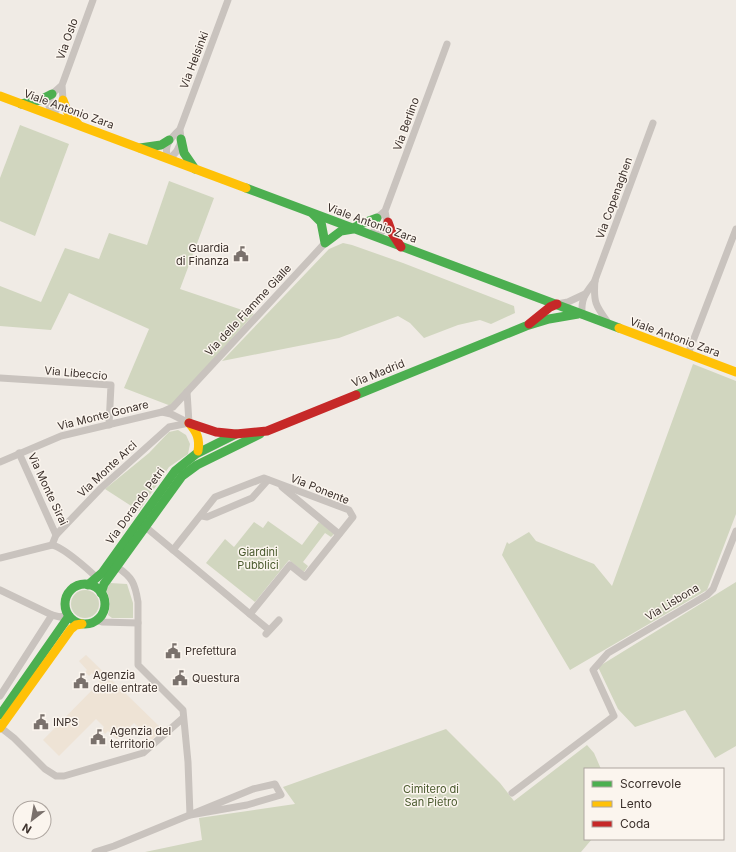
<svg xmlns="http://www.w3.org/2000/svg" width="736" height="852" viewBox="0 0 736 852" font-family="Inter,sans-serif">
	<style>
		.green { fill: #d1d6bf }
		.plaza { fill: #eee3d5 }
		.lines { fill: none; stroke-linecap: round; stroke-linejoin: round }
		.street { stroke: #c9c3be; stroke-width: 7 }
		.fast { stroke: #4caf50; stroke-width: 9 }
		.slow { stroke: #ffc107; stroke-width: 9 }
		.jam { stroke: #c62828; stroke-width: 9 }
		.labels { text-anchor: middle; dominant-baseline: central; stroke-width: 3; stroke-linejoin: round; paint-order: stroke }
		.street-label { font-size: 11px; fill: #3b302b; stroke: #fbf5ee }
		.poi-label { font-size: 11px; fill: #3b302b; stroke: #fbf5ee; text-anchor: start }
		.park-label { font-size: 11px; fill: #4a5a2e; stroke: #fbf5ee }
	</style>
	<rect width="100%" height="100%" fill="#f0ebe5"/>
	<g class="green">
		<path d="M 20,125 L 69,144 L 35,236 L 0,221 L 0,178 Z"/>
		<path d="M 169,181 L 214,198 L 180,289 L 254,314 L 171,406 L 124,388 L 149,329 L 69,293 L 51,330 L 0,326 L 0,286 L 41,302 L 65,248 L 99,259 L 109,233 L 147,245 Z"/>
		<path d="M 343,243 L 352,245 L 403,263 L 514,306 L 515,313 L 491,324 L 480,320 L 458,325 L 424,338 L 410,323 L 398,316 L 339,338 L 222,361 L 329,249 Z"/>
		<path d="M 693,364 L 736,381 L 736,514 L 707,590 L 570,670 L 502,555 L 507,542 L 509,544 L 529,532 L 536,541 L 594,564 L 612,586 Z"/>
		<path d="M 178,430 L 186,435 L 190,444 L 188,454 L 169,467 L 139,511 L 105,489 L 149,453 L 169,432 Z"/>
		<path d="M 268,521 L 302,545 L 319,522 L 335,533 L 331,537 L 325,533 L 303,562 L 308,566 L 304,572 L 289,560 L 255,602 L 206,563 L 225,539 L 234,547 L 254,522 L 263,528 Z"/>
		<path d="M 736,582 L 736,746 L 715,758 L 685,710 L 635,727 L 618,709 L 598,667 Z"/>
		<path d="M 110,583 L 127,584 L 133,603 L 133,618 L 112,618 L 108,615 C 111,605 110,598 106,590 Z"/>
		<circle cx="85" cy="604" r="14"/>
		<path d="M 446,729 L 500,783 L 514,801 L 587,745 L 594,753 L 601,769 L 585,769 L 585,839 L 592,839 L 581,852 L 145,852 L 202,840 L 199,818 L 295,804 L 283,787 Z"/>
	</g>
	<path class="plaza" d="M 86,655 L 162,729 L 152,740 L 134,723 L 117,739 L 108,731 L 105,734 L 102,730 L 104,727 L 96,719 L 59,756 L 43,740 L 100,682 L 92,673 L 89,676 L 85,672 L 87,670 L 79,661 Z"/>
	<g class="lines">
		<g class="street">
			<path d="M 62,85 L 52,94 L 49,106 L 52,116 L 63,100 L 62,85 L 93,0"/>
			<path d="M 180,129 C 171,139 163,144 168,159 C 175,155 180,148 181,139 C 181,136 180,132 180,129 L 228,0"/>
			<path d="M 385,211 C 388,225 387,228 376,237 L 374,230 L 377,218 L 385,211 L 447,44"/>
			<path d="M 557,304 L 568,302 L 585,294"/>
			<path d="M 582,315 C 581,298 585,294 595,281"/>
			<path d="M 609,324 C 596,306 593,303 595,280 L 653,123"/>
			<path d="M 688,354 L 736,229"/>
			<path d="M 0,378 L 111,385 L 109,425"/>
			<path d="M 187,392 L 189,423"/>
			<path d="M 162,412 L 173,407 L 325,243"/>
			<path d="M 19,453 L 56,535"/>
			<path d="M 0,462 L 61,436 L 162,412 L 171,414 L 189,423"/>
			<path d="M 282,487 L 339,534"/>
			<path d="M 202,516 L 207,517 L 252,498 L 268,480"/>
			<path d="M 142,524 L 269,630"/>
			<path d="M 52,545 L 56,535 L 101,488 L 169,427 L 189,423"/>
			<path d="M 173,550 L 215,497 L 264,478 L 349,510 L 353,517 L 305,577 L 290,565 L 250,614"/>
			<path d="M 0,558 L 52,545 C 63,547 89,570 97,578"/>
			<path d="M 117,567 C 132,577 135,583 138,602 L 138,665 L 183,710 L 188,762 L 190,815"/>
			<path d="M 0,590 L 52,615 L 60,617 L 68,615"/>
			<path d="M 96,620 L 102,622 L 138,623"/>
			<path d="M 266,634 L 279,620"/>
			<path d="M 0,696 L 52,615"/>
			<path d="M 0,727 L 14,738 L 45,769 L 56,776 L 64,776 L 143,753 L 183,718"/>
			<path d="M 512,793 L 614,716 L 593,670 L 608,653 L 707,595 L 713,589 L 736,531"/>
			<path d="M 95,852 L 114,846 L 253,789 L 275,784 L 281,795 L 247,805 L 190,815"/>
		</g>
		<g class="fast">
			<path d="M 21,104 L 40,100 L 52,94"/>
			<path d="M 181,139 L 184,153 L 195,169"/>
			<path d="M 140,148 L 161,145 L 169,140"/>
			<path d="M 246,188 L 619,328"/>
			<path d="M 313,214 L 321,222 L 325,243 L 341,231 L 353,229 L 358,225 L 377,218"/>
			<path d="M 356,395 L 526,326 L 549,319 L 578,314"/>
			<circle cx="85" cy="604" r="20"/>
			<path d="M 88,585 L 102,573 L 175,471 L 196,454 L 236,434"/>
			<path d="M 101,593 L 104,584 L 182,476 L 197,465 L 260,434"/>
			<path d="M 0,715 L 69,616"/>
		</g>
		<g class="slow">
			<path d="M 0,96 L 246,188"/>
			<path d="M 63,100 L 68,113 L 78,124"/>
			<path d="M 619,328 L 736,372"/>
			<path d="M 189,423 C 197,432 200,439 198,451"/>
			<path d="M 0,728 L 71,629 L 76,625 L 82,624"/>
		</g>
		<g class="jam">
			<path d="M 388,222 L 392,233 L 401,247"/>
			<path d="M 529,324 L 550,307 L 557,304"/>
			<path d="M 189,423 L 216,432 L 236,434 L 267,431 L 356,395"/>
		</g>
	</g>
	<defs>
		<g id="civic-bare" transform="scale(1.2)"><path d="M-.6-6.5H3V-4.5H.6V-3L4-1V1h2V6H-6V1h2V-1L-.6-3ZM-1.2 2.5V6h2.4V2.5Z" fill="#7a716c" stroke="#fbf5ee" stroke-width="2.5" paint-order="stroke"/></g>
	</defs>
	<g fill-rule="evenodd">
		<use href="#civic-bare" x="241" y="254"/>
		<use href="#civic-bare" x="173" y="651"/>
		<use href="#civic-bare" x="180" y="678"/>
		<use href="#civic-bare" x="81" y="681"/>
		<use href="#civic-bare" x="41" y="722"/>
		<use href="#civic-bare" x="98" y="737"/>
	</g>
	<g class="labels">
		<g class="street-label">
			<text transform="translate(67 39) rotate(-70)">Via Oslo</text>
			<text transform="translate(194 60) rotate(-69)">Via Helsinki</text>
			<text transform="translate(69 109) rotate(20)">Viale Antonio Zara</text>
			<text transform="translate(406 124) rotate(-70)">Via Berlino</text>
			<text transform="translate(614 198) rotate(-70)">Via Copenaghen</text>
			<text transform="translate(372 223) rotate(20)">Viale Antonio Zara</text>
			<text transform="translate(248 310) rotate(-47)">Via delle Fiamme Gialle</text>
			<text transform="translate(675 337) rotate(20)">Viale Antonio Zara</text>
			<text transform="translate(76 373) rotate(5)">Via Libeccio</text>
			<text transform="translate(378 373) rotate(-22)">Via Madrid</text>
			<text transform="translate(103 415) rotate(-14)">Via Monte Gonare</text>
			<text transform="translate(107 469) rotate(-43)">Via Monte Arci</text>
			<text transform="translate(48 489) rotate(65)">Via Monte Sirai</text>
			<text transform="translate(320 489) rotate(22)">Via Ponente</text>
			<text transform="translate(135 506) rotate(-54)">Via Dorando Petri</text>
			<text transform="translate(672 602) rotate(-31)">Via Lisbona</text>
		</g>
		<g class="poi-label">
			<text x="229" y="248" text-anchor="end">Guardia<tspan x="229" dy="13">di Finanza</tspan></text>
			<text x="185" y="651">Prefettura</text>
			<text x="93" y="675">Agenzia<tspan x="93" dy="13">delle entrate</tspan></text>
			<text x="192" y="678">Questura</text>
			<text x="53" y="722">INPS</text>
			<text x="110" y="731">Agenzia del<tspan x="110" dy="13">territorio</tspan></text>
		</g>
		<g class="park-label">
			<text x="258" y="552">Giardini<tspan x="258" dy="13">Pubblici</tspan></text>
			<text x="431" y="789">Cimitero di<tspan x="431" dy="13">San Pietro</tspan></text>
		</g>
	</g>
	<rect x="584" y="768" width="140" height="72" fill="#fbf5ee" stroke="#aea6a0"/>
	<rect x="592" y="781" width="20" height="6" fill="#4caf50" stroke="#aea6a0"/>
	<text x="620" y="788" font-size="12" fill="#3b302b">Scorrevole</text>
	<rect x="592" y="801" width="20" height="6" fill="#ffc107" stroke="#aea6a0"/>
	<text x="620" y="808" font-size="12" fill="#3b302b">Lento</text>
	<rect x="592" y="821" width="20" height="6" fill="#c62828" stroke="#aea6a0"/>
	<text x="620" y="828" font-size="12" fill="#3b302b">Coda</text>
	<g transform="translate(32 820) rotate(211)"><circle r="19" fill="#fbf5ee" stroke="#aea6a0"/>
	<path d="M0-3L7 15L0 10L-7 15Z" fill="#7a716c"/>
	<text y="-6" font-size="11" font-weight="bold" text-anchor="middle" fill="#3b302b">N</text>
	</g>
</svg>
